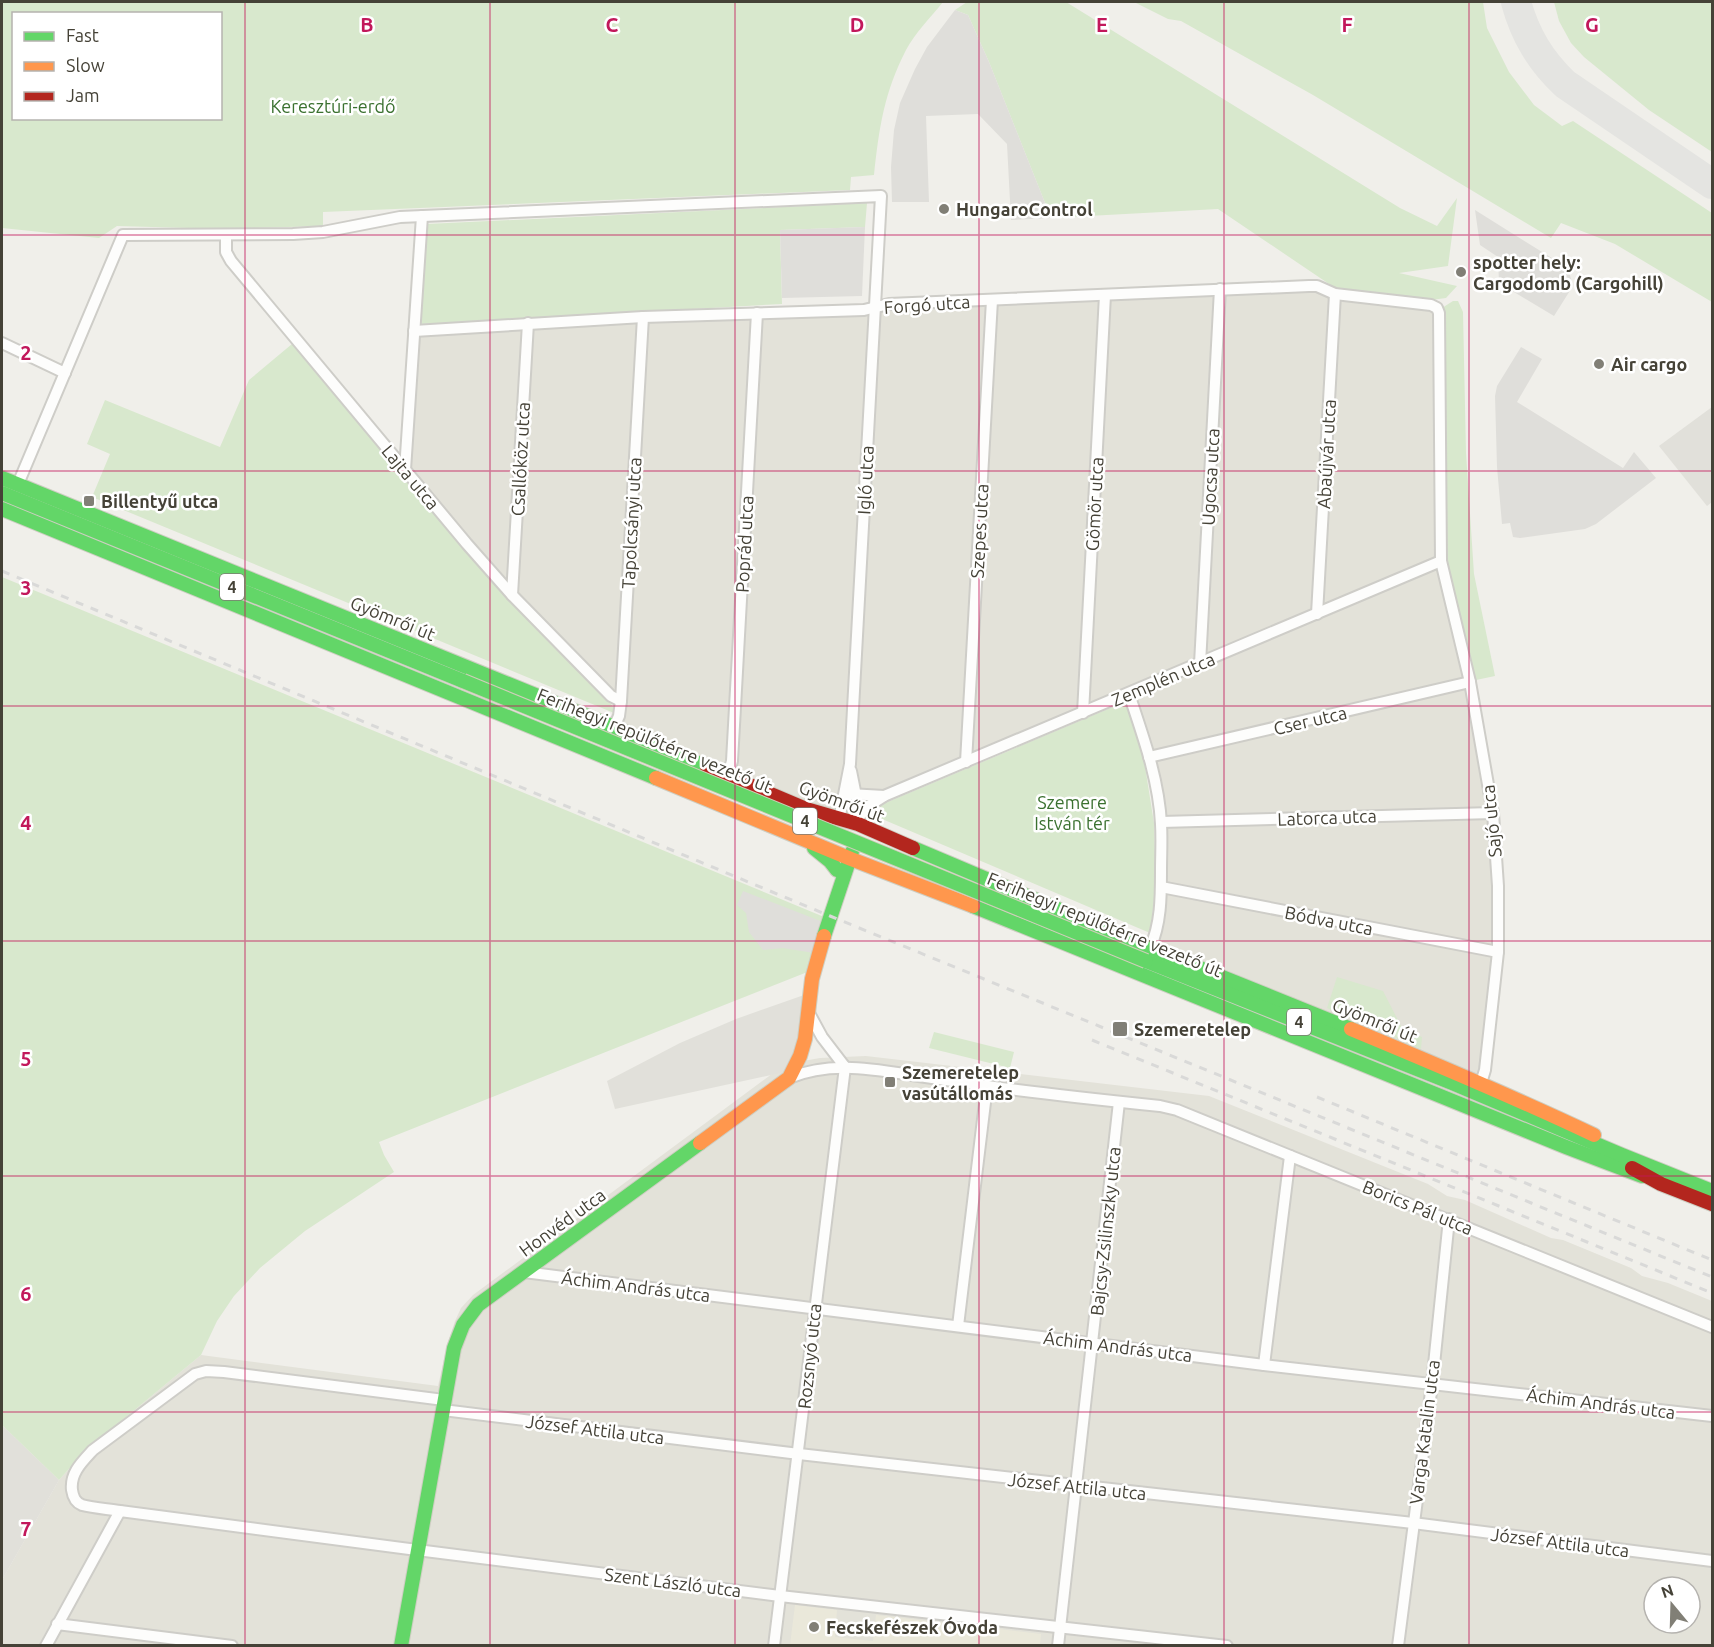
<svg xmlns="http://www.w3.org/2000/svg" width="1714" height="1647" viewBox="0 0 1714 1647" font-family="Ubuntu,sans-serif">
	<style>
		.residential { fill: #e3e2d9; fill-rule: evenodd }
		.industrial { fill: #e1e0da }
		.education { fill: #eae8da }
		.green { fill: #d8e8cd; fill-rule: evenodd }
		.parking { fill: #dfdeda }
		.lines { fill: none; stroke-linecap: round; stroke-linejoin: round }
		.taxiway { stroke: #e4e4e1; stroke-width: 30 }
		.street-casing { stroke: #cecdc8; stroke-width: 14 }
		.fast-casing { stroke: #cecec2; stroke-width: 16 }
		.slow-casing { stroke: #cecec2; stroke-width: 16 }
		.jam-casing { stroke: #cecec2; stroke-width: 16 }
		.street { stroke: #fdfdfc; stroke-width: 10 }
		.fast { stroke: #63d668; stroke-width: 14 }
		.slow { stroke: #ff974d; stroke-width: 14 }
		.jam { stroke: #b3261e; stroke-width: 14 }
		.rail { stroke: #d9d9d8; stroke-width: 3; stroke-dasharray: 8 8; stroke-linecap: butt }
		.fast-bridge-casing { stroke: #d0ceba; stroke-width: 16; stroke-linecap: butt }
		.fast-bridge { stroke: #63d668; stroke-width: 14 }
		.grid { fill: none; stroke: #c2185b; stroke-width: 1.5; stroke-opacity: 0.55 }
		.poi-dot { fill: #817f76; stroke: #fff; stroke-width: 2 }
		.labels { text-anchor: middle; dominant-baseline: central; stroke-width: 5; stroke-linejoin: round; paint-order: stroke }
		.shield { fill: #fff; stroke: #7d7b73; stroke-width: 1.5 }
		.shield-label { font-size: 16px; font-weight: bold; fill: #454237 }
		.park-label { font-size: 18px; fill: #3b7130; stroke: #fff }
		.poi-label { font-size: 18px; font-weight: bold; fill: #454237; stroke: #fff; text-anchor: start }
		.street-label { font-size: 18px; fill: #454237; stroke: #fff }
		.grid-label { font-size: 20px; text-anchor: middle; font-weight: bold; fill: #c2185b; stroke: #fff; stroke-width: 5; stroke-linejoin: round; paint-order: stroke }
	</style>
	<rect width="100%" height="100%" fill="#f0efea"/>
	<g class="residential">
		<path d="M 1309,286 L 1437,308 L 1441,561 L 1493,813 L 1498,952 L 1481,1083 L 1153,942 L 1161,822 L 1129,694 L 884,796 L 858,824 L 614,727 L 621,701 L 611,696 L 405,470 L 414,331 Z"/>
		<path d="M 866,1056 L 1209,1096 L 1428,1184 L 1447,1196 L 1465,1200 L 1551,1238 L 1563,1240 L 1631,1268 L 1642,1276 L 1668,1283 L 1712,1301 L 1712,1645 L 2,1646 L 2,1580 L 59,1480 L 85,1451 L 201,1355 L 438,1386 L 448,1342 L 455,1321 L 461,1308 L 473,1295 L 776,1071 L 803,1061 L 820,1058 ZM 1654,1587 L 1690,1587 L 1690,1623 L 1654,1623 Z"/>
	</g>
	<g class="industrial">
		<path d="M 1712,407 L 1712,502 L 1707,506 L 1659,446 Z"/>
		<path d="M 804,995 L 800,1036 L 796,1052 L 785,1072 L 615,1109 L 607,1081 L 680,1043 L 736,1019 Z"/>
		<path d="M 2,1425 L 59,1480 L 2,1580 Z"/>
	</g>
	<path class="education" d="M 795,1605 L 837,1610 L 835,1637 L 873,1641 L 876,1615 L 1041,1634 L 1040,1645 L 790,1645 Z"/>
	<g class="green">
		<path d="M 2,2 L 943,2 C 931,17 915,33 906,50 C 884,93 879,128 874,175 L 851,177 L 850,190 L 323,212 L 323,226 L 225,229 L 117,226 L 99,238 L 2,228 ZM 14,14 L 220,14 L 220,118 L 14,118 Z"/>
		<path d="M 967,2 L 1066,2 L 1400,208 L 1437,226 L 1457,198 L 1448,266 L 1399,273 L 1457,286 L 1446,298 L 1431,300 L 1335,288 L 1218,209 L 1051,218 L 989,62 L 968,15 L 955,10 Z"/>
		<path d="M 1134,2 L 1483,2 L 1487,28 L 1509,72 L 1534,105 L 1562,126 L 1573,121 L 1712,213 L 1712,302 L 1615,244 L 1561,223 L 1551,238 L 1313,95 L 1181,21 L 1168,19 Z"/>
		<path d="M 1554,2 L 1712,2 L 1712,152 L 1649,110 L 1584,57 L 1571,43 L 1559,21 Z"/>
		<path d="M 867,203 L 865,227 L 780,230 L 782,304 L 421,324 L 427,224 Z"/>
		<path d="M 1453,301 L 1458,301 L 1463,312 L 1466,453 L 1474,574 L 1495,676 L 1476,680 L 1452,589 L 1446,559 L 1442,308 Z"/>
		<path d="M 292,344 L 492,581 L 611,704 L 614,708 L 614,713 L 92,497 L 110,454 L 87,444 L 105,400 L 220,447 L 249,380 Z"/>
		<path d="M 2,577 L 829,919 L 815,969 L 379,1142 L 384,1155 L 394,1172 L 305,1231 L 260,1268 L 234,1296 L 217,1321 L 201,1355 L 85,1451 L 59,1480 L 2,1425 Z"/>
		<path d="M 1127,701 L 1144,760 L 1154,823 L 1156,886 L 1150,933 L 875,816 L 871,811 L 878,806 Z"/>
		<path d="M 1337,977 L 1383,991 L 1403,1030 L 1422,1037 L 1421,1049 L 1327,1008 Z"/>
		<path d="M 934,1032 L 1014,1052 L 1010,1068 L 929,1048 Z"/>
	</g>
	<g class="parking">
		<path d="M 955,10 L 968,15 L 989,62 L 1051,218 L 1011,220 L 1007,144 L 978,114 L 926,116 L 929,202 L 892,202 L 891,167 L 894,130 L 900,103 L 915,69 L 927,47 Z"/>
		<path d="M 1475,210 L 1563,265 L 1569,271 L 1572,284 L 1571,289 L 1554,316 L 1499,283 L 1498,257 L 1480,245 Z"/>
		<path d="M 865,227 L 862,296 L 782,298 L 780,230 Z"/>
		<path d="M 1521,347 L 1542,359 L 1517,402 L 1623,468 L 1634,452 L 1656,478 L 1596,524 L 1585,529 L 1520,538 L 1513,537 L 1510,523 L 1502,524 L 1497,467 L 1495,396 L 1497,386 Z"/>
		<path d="M 743,891 L 823,922 L 814,953 L 783,948 L 763,950 L 749,932 L 746,913 L 737,905 Z"/>
	</g>
	<g class="lines">
		<path class="taxiway" d="M 1516,2 C 1525,35 1540,60 1565,84 L 1712,184"/>
		<g class="street-casing">
			<g id="street">
				<path d="M 226,236 L 226,252 L 231,261 L 467,544 L 512,595 L 611,696 L 621,701"/>
				<path d="M 414,331 L 643,317 L 864,310 L 889,304 L 1309,286 L 1317,286 L 1335,294 L 1431,305 L 1437,308 L 1439,313 L 1441,561 L 1470,682 L 1493,813 L 1498,886 L 1498,952 L 1485,1070 L 1481,1083"/>
				<path d="M 2,343 L 65,373"/>
				<path d="M 405,470 L 422,216"/>
				<path d="M 18,484 L 123,235 L 293,234 L 323,232 L 400,217 L 881,196 L 850,764 L 839,820"/>
				<path d="M 512,595 L 528,323"/>
				<path d="M 1317,614 L 1335,294"/>
				<path d="M 1200,664 L 1220,289"/>
				<path d="M 1129,694 C 1143,736 1159,780 1161,824 C 1162,840 1161,855 1161,871 C 1161,897 1161,924 1150,948"/>
				<path d="M 1083,713 L 1105,295"/>
				<path d="M 614,727 L 619,716 L 621,701 L 643,317"/>
				<path d="M 1149,757 L 1470,682"/>
				<path d="M 966,762 L 992,300"/>
				<path d="M 851,771 L 857,801 L 858,821"/>
				<path d="M 728,775 L 732,761 L 757,313"/>
				<path d="M 849,794 L 884,796"/>
				<path d="M 858,818 L 867,807 L 884,796 L 1441,561"/>
				<path d="M 1161,822 L 1493,813"/>
				<path d="M 1161,887 L 1498,952"/>
				<path d="M 809,1013 L 822,1037 L 845,1067"/>
				<path d="M 789,1078 C 827,1062 866,1068 905,1074 C 933,1078 960,1082 987,1086 C 1044,1094 1102,1100 1160,1106 L 1177,1110 L 1712,1327"/>
				<path d="M 524,1272 L 1264,1365 L 1712,1416"/>
				<path d="M 958,1326 L 987,1086"/>
				<path d="M 1264,1365 L 1290,1156"/>
				<path d="M 444,1400 L 224,1372 L 206,1371 L 195,1374 L 93,1450 C 82,1462 70,1473 72,1490 C 73,1497 75,1502 82,1505 C 94,1508 108,1509 120,1511 L 417,1550 L 780,1596 L 1227,1646"/>
				<path d="M 443,1410 L 799,1454 L 1413,1523 L 1712,1561"/>
				<path d="M 57,1624 L 232,1646"/>
				<path d="M 46,1646 L 120,1511"/>
				<path d="M 774,1646 L 845,1067"/>
				<path d="M 1058,1646 L 1119,1102"/>
				<path d="M 1398,1646 L 1432,1384 L 1449,1219"/>
			</g>
		</g>
		<g class="fast-casing">
			<g id="fast">
				<path d="M 2,478 L 614,727 L 707,767"/>
				<path d="M 2,493 L 463,681"/>
				<path d="M 2,509 L 656,778"/>
				<path d="M 814,848 L 830,861 L 837,870"/>
				<path d="M 913,848 L 1150,948 L 1351,1029"/>
				<path d="M 973,906 L 1566,1147 L 1642,1176"/>
				<path d="M 824,936 L 852,852"/>
				<path d="M 1146,961 L 1452,1083 L 1622,1155 L 1712,1191"/>
				<path d="M 401,1646 L 454,1348 L 463,1325 L 478,1305 L 700,1143"/>
			</g>
		</g>
		<g class="slow-casing">
			<g id="slow">
				<path d="M 656,778 L 851,859 L 973,906"/>
				<path d="M 1351,1029 C 1433,1063 1514,1097 1594,1135"/>
				<path d="M 700,1143 L 789,1078 L 800,1056 L 805,1039 L 812,979 L 824,936"/>
			</g>
		</g>
		<g class="jam-casing">
			<g id="jam">
				<path d="M 707,767 L 806,809 L 858,824 L 913,848"/>
				<path d="M 1632,1168 L 1661,1184 L 1712,1204"/>
			</g>
		</g>
		<use href="#street" class="street"/>
		<use href="#fast" class="fast"/>
		<use href="#slow" class="slow"/>
		<use href="#jam" class="jam"/>
		<g class="rail">
			<path d="M 2,571 L 830,916 L 1712,1277"/>
			<path d="M 1092,1040 L 1712,1293"/>
			<path d="M 1317,1097 L 1712,1260"/>
		</g>
		<g class="fast-bridge-casing">
			<path id="fast-bridge" d="M 463,681 L 1146,961"/>
		</g>
		<use href="#fast-bridge" class="fast-bridge"/>
	</g>
	<path class="grid" d="M 245,2 L 245,1646M 490,2 L 490,1646M 735,2 L 735,1646M 979,2 L 979,1646M 1224,2 L 1224,1646M 1469,2 L 1469,1646M 2,235 L 1712,235M 2,471 L 1712,471M 2,706 L 1712,706M 2,941 L 1712,941M 2,1176 L 1712,1176M 2,1412 L 1712,1412"/>
	<g class="poi-dot">
		<circle cx="944" cy="209" r="6"/>
		<circle cx="1461" cy="272" r="6"/>
		<circle cx="1599" cy="364" r="6"/>
		<rect x="83" y="495" width="12" height="12" rx="3"/>
		<rect x="1112" y="1021" width="16" height="16" rx="3"/>
		<rect x="884" y="1076" width="12" height="12" rx="3"/>
		<circle cx="814" cy="1627" r="6"/>
	</g>
	<g class="labels">
		<g class="shield">
			<rect x="220" y="574" width="24" height="26" rx="4.5"/>
			<rect x="793" y="808" width="24" height="26" rx="4.5"/>
			<rect x="1287" y="1009" width="24" height="26" rx="4.5"/>
		</g>
		<g class="shield-label">
			<text x="232" y="587">4</text>
			<text x="805" y="821">4</text>
			<text x="1299" y="1022">4</text>
		</g>
		<g class="park-label">
			<text x="333" y="106">Keresztúri-erdő</text>
			<text x="1072" y="802">Szemere<tspan x="1072" dy="21">István tér</tspan></text>
		</g>
		<g class="poi-label">
			<text x="956" y="209">HungaroControl</text>
			<text x="1473" y="262">spotter hely:<tspan x="1473" dy="21">Cargodomb (Cargohill)</tspan></text>
			<text x="1611" y="364">Air cargo</text>
			<text x="101" y="501">Billentyű utca</text>
			<text x="1134" y="1029">Szemeretelep</text>
			<text x="902" y="1072">Szemeretelep<tspan x="902" dy="21">vasútállomás</tspan></text>
			<text x="826" y="1627">Fecskefészek Óvoda</text>
		</g>
		<g class="street-label">
			<text transform="translate(927 304) rotate(-4)">Forgó utca</text>
			<text transform="translate(1326 454) rotate(-87)">Abaújvár utca</text>
			<text transform="translate(520 459) rotate(-87)">Csallóköz utca</text>
			<text transform="translate(411 477) rotate(50)">Lajta utca</text>
			<text transform="translate(1210 477) rotate(-87)">Ugocsa utca</text>
			<text transform="translate(865 480) rotate(-87)">Igló utca</text>
			<text transform="translate(1094 504) rotate(-87)">Gömör utca</text>
			<text transform="translate(631 523) rotate(-87)">Tapolcsányi utca</text>
			<text transform="translate(979 531) rotate(-87)">Szepes utca</text>
			<text transform="translate(744 544) rotate(-87)">Poprád utca</text>
			<text transform="translate(393 618) rotate(22)">Gyömrői út</text>
			<text transform="translate(1163 679) rotate(-23)">Zemplén utca</text>
			<text transform="translate(1310 720) rotate(-13)">Cser utca</text>
			<text transform="translate(655 740) rotate(22)">Ferihegyi repülőtérre vezető út</text>
			<text transform="translate(842 801) rotate(20)">Gyömrői út</text>
			<text transform="translate(1327 817) rotate(-2)">Latorca utca</text>
			<text transform="translate(1491 821) rotate(-96)">Sajó utca</text>
			<text transform="translate(1329 920) rotate(11)">Bódva utca</text>
			<text transform="translate(1105 924) rotate(22)">Ferihegyi repülőtérre vezető út</text>
			<text transform="translate(1375 1020) rotate(22)">Gyömrői út</text>
			<text transform="translate(1418 1207) rotate(22)">Borics Pál utca</text>
			<text transform="translate(562 1222) rotate(-36)">Honvéd utca</text>
			<text transform="translate(1105 1231) rotate(-84)">Bajcsy-Zsilinszky utca</text>
			<text transform="translate(636 1286) rotate(7)">Áchim András utca</text>
			<text transform="translate(1118 1346) rotate(7)">Áchim András utca</text>
			<text transform="translate(809 1356) rotate(-84)">Rozsnyó utca</text>
			<text transform="translate(1601 1403) rotate(7)">Áchim András utca</text>
			<text transform="translate(595 1429) rotate(7)">József Attila utca</text>
			<text transform="translate(1424 1432) rotate(-83)">Varga Katalin utca</text>
			<text transform="translate(1077 1486) rotate(6)">József Attila utca</text>
			<text transform="translate(1560 1542) rotate(7)">József Attila utca</text>
			<text transform="translate(673 1582) rotate(7)">Szent László utca</text>
		</g>
	</g>
	<g class="grid-label">
		<text x="367" y="32">B</text>
		<text x="612" y="32">C</text>
		<text x="857" y="32">D</text>
		<text x="1102" y="32">E</text>
		<text x="1347" y="32">F</text>
		<text x="1592" y="32">G</text>
		<text x="26" y="360">2</text>
		<text x="26" y="595">3</text>
		<text x="26" y="830">4</text>
		<text x="26" y="1066">5</text>
		<text x="26" y="1301">6</text>
		<text x="26" y="1536">7</text>
	</g>
	<rect width="1714" height="1647" fill="none" stroke="#454237" stroke-width="6"/>
	<rect x="12" y="12" width="210" height="108" fill="#ffffff" stroke="#b5b3af" stroke-width="1.5"/>
	<rect x="24" y="32" width="30" height="9" fill="#63d668" stroke="#b5b3af" stroke-width="1.5"/>
	<text x="66" y="42" font-size="18" fill="#454237">Fast</text>
	<rect x="24" y="62" width="30" height="9" fill="#ff974d" stroke="#b5b3af" stroke-width="1.5"/>
	<text x="66" y="72" font-size="18" fill="#454237">Slow</text>
	<rect x="24" y="92" width="30" height="9" fill="#b3261e" stroke="#b5b3af" stroke-width="1.5"/>
	<text x="66" y="102" font-size="18" fill="#454237">Jam</text>
	<g transform="translate(1672 1605) rotate(341)"><circle r="28" fill="#ffffff" stroke="#b5b3af" stroke-width="1.5"/>
	<path d="M0-4.5L10 22L0 15L-10 22Z" fill="#817f76"/>
	<text y="-9" font-size="16" font-weight="bold" text-anchor="middle" fill="#454237">N</text>
	</g>
</svg>
